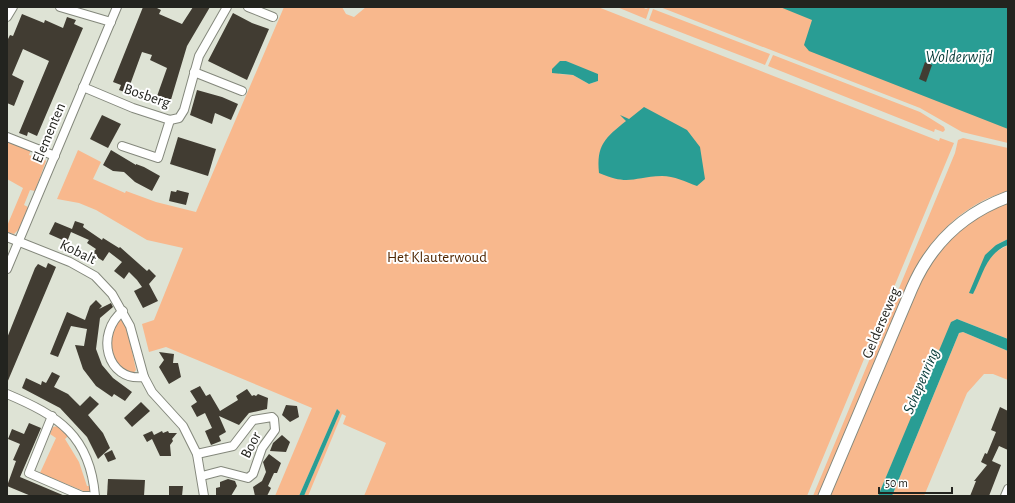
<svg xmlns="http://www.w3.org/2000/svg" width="1015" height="503" viewBox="0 0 1015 503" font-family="'Alegreya Sans',sans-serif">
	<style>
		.green { fill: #f8b88d; fill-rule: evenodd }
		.water { fill: #299d94 }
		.building { fill: #413c32 }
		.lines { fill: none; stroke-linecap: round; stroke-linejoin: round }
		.street-casing { stroke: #84887c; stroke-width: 10 }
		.secondary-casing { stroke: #84887c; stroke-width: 13 }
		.street { stroke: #fff; stroke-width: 8 }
		.secondary { stroke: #fff; stroke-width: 11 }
		.labels { text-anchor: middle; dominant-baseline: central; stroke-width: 4; stroke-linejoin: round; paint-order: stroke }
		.street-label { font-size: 15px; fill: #23241f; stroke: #fff }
		.park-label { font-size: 15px; fill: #502601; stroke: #fff }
		.water-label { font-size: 16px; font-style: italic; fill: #0a3d3a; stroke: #fff }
	</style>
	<rect width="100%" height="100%" fill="#dee3d5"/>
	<g class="green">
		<path d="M 284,7 L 342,7 L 346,14 L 354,17 L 366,7 L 598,7 L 939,141 L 940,138 L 954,143 L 807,496 L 364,496 L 386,443 L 343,424 L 346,416 L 342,414 L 308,496 L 304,496 L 340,412 L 337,409 L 299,496 L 275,496 L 312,408 L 166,347 L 149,352 L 142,324 L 154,320 L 183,248 L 147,240 L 96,210 L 79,203 L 57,199 L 78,150 L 101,162 L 93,179 L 125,193 L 126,191 L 156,202 L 196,212 ZM 566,61 L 598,81 L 589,84 L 573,75 L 559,74 Z"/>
		<path d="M 617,7 L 642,7 L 646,9 L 650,7 L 646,19 Z"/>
		<path d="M 660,7 L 1008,7 L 1008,143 L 962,132 L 920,108 Z"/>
		<path d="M 653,9 L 770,54 L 765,65 L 649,20 Z"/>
		<path d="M 773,55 L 920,112 L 944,127 L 945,130 L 943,132 L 935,129 L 934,132 L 768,66 Z"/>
		<path d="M 963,138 L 1008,148 L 1008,191 C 965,203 931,236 912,275 L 819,496 L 813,496 L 955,153 L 958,140 Z"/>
		<path d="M 7,140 L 26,149 L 31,150 L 29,155 L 41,159 L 43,156 L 46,161 L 35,191 L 30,190 L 24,205 L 28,207 L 19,229 L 14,234 L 7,232 L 7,226 L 23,188 L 7,179 Z"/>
		<path d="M 1008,203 L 1008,239 L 996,245 L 986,264 L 994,253 L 1008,245 L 1008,339 L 957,319 L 953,321 L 878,496 L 830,496 L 925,270 L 951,235 L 969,221 Z"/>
		<path d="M 119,318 L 123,320 L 128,332 L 136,370 L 132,375 C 119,368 107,352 111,336 C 113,330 117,324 119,318 Z"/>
		<path d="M 963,332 L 1008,351 L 1008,380 L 993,374 L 984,374 L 967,393 L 924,496 L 892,496 L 959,333 Z"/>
		<path d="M 58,426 L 68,436 L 65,439 L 79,462 L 87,486 L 90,486 L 91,490 L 88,493 L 40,473 L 56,438 L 50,434 L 53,427 Z"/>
	</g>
	<g class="water">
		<path d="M 780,7 L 1008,7 L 1008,129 L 809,51 L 804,45 L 812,20 Z"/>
		<path d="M 560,61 L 566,61 L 598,74 L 598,81 L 589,84 L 573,75 L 552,73 L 552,69 Z"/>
		<path d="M 644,107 L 687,130 L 700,147 L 705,179 L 697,186 C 686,182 674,176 662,176 C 633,177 629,186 599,173 C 596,145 605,138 626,121 L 620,115 L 629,119 Z"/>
		<path d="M 1008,239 L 1008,245 C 986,253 983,275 973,294 L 969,293 L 985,255 L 996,245 Z"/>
		<path d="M 957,319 L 1008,339 L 1008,351 L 963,332 L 959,333 L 892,496 L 878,496 L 951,322 Z"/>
		<path d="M 337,409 L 340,412 L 304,496 L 299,496 Z"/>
	</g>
	<g class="building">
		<path d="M 143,7 L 155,7 L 161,10 L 159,14 L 182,24 L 193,7 L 210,7 L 187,46 L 170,103 L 167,102 L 166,106 L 158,104 L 159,100 L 156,99 L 167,68 L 150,60 L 152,55 L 142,52 L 127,93 L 119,90 L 121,85 L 113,82 Z"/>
		<path d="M 233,13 L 252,23 L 269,29 L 247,80 L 208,61 Z"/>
		<path d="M 22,14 L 44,23 L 45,20 L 63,28 L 67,17 L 76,20 L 74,24 L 83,28 L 37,136 L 28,132 L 27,136 L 19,133 L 49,61 L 23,49 L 12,75 L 24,81 L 14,106 L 7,103 L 7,41 L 10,35 L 13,36 Z"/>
		<path d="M 925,62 L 932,65 L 926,82 L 919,79 Z"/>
		<path d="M 197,90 L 222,97 L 238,104 L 231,120 L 215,113 L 212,124 L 190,115 Z"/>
		<path d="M 102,115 L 121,124 L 108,148 L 90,139 Z"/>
		<path d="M 178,137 L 216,149 L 208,176 L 170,164 Z"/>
		<path d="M 111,150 L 136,165 L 136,164 L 144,167 L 160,176 L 152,191 L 135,182 L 124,172 L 113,171 L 103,165 Z"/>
		<path d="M 177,190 L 189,193 L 186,205 L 169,201 L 171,191 L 176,192 Z"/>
		<path d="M 75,221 L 84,224 L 83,227 L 102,240 L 103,238 L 119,248 L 120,247 L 147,271 L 149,269 L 156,276 L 149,284 L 158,301 L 143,308 L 134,291 L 142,287 L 137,280 L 129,272 L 124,279 L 114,271 L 122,262 L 109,252 L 103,261 L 92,254 L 96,249 L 87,243 L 89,240 L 71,232 L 67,242 L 49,234 L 55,222 L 72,229 Z"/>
		<path d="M 48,263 L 56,267 L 7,383 L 7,338 L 35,268 L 38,264 L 46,268 Z"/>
		<path d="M 96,300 L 102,306 L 99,309 L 111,303 L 113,307 L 100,318 L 96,349 L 102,365 L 113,378 L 132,392 L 125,401 L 114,394 L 112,397 L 96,386 L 83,369 L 75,345 L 84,346 L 87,329 L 71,326 L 58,357 L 50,354 L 67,312 L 85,320 L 90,306 Z"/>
		<path d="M 159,352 L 174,354 L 173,363 L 178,363 L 181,377 L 169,384 L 159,367 L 164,360 Z"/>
		<path d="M 52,372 L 60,376 L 54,387 L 68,394 L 80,406 L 90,396 L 99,404 L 88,415 L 103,433 L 110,448 L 98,459 L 87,437 L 60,408 L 22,388 L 26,378 L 41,385 L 42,381 L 46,383 Z"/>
		<path d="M 200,386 L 206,396 L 210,394 L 220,411 L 238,400 L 236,396 L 247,389 L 252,396 L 254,395 L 256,396 L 258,394 L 268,398 L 267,409 L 249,413 L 239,425 L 219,416 L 226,432 L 219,436 L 221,441 L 211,445 L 205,431 L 212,428 L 205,413 L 197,417 L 191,406 L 197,402 L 190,391 Z"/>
		<path d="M 141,402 L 150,411 L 132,427 L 124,418 Z"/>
		<path d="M 286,405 L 297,406 L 299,417 L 290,422 L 282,415 Z"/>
		<path d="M 1000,407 L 1008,411 L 1008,450 L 999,446 L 992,461 L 1001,465 L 989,496 L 970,496 L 976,481 L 974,481 L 987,465 L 981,462 L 985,453 L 987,454 L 996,432 L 991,430 Z"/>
		<path d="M 29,423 L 41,428 L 20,477 L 65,496 L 31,496 L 7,486 L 16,461 L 13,460 L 20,444 L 8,439 L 12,429 L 24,434 Z"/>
		<path d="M 152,431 L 154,435 L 162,431 L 163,433 L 168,431 L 169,433 L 177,433 L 172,439 L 173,441 L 170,445 L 171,456 L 160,456 L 152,439 L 147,442 L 143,435 Z"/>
		<path d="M 282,435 L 290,442 L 286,452 L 270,451 L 273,443 Z"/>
		<path d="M 112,450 L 116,459 L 108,462 L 104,454 Z"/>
		<path d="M 269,454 L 281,463 L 277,473 L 274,473 L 268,486 L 271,488 L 267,496 L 255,496 L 253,487 L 262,481 L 266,472 L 263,462 Z"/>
		<path d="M 108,479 L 145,480 L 144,496 L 107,496 Z"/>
		<path d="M 228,479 L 235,481 L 237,486 L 231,496 L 216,496 L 216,488 L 220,487 L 220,482 Z"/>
		<path d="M 169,486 L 183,486 L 182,496 L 169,495 Z"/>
	</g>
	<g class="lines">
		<g class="street-casing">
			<g id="street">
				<path d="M 60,7 L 111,22"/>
				<path d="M 248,7 L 273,17"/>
				<path d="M 7,17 L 13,7"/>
				<path d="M 194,72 L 242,91"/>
				<path d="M 83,87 L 133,108 L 170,120 L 179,118 L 184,110 L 199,56 L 227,7"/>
				<path d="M 7,137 L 55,156"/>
				<path d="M 122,146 L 158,158 L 170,120"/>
				<path d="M 7,237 L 70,262 L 95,276 L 112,294 L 130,326 L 144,377 L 152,392 L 183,426 L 197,454 L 204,496"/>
				<path d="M 7,269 L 117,7"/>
				<path d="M 123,311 C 95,333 106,382 144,377"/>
				<path d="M 7,394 C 59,416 90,436 95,496"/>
				<path d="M 52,416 L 29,473 L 82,496 L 89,496"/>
				<path d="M 197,454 L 233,446 L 253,420 L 272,417 L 274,419 L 275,430 L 262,448 L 253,474 L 248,478 L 221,471 L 202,476"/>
				<path d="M 1005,496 L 1008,489"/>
			</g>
		</g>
		<g class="secondary-casing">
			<path id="secondary" d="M 824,496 L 912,288 C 931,244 962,214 1008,197"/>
		</g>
		<use href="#street" class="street"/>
		<use href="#secondary" class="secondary"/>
	</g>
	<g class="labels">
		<g class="street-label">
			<text transform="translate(147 96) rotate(19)">Bosberg</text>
			<text transform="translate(49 133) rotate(-67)">Elementen</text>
			<text transform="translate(78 252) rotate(26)">Kobalt</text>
			<text transform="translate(881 323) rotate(-67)">Gelderseweg</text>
			<text transform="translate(251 445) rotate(-63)">Boor</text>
		</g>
		<g class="park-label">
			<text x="437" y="257">Het Klauterwoud</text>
		</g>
		<g class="water-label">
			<text x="959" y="57">Wolderwijd</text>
			<text transform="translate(921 381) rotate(-67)">Schepenring</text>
		</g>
	</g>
	<rect width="1015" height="503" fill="none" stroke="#23241f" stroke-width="16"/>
	<path d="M879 487v6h73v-6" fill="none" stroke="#23241f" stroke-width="2"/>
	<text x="885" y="487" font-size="12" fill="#23241f" stroke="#ffffff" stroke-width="3" paint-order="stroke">50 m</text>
</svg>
